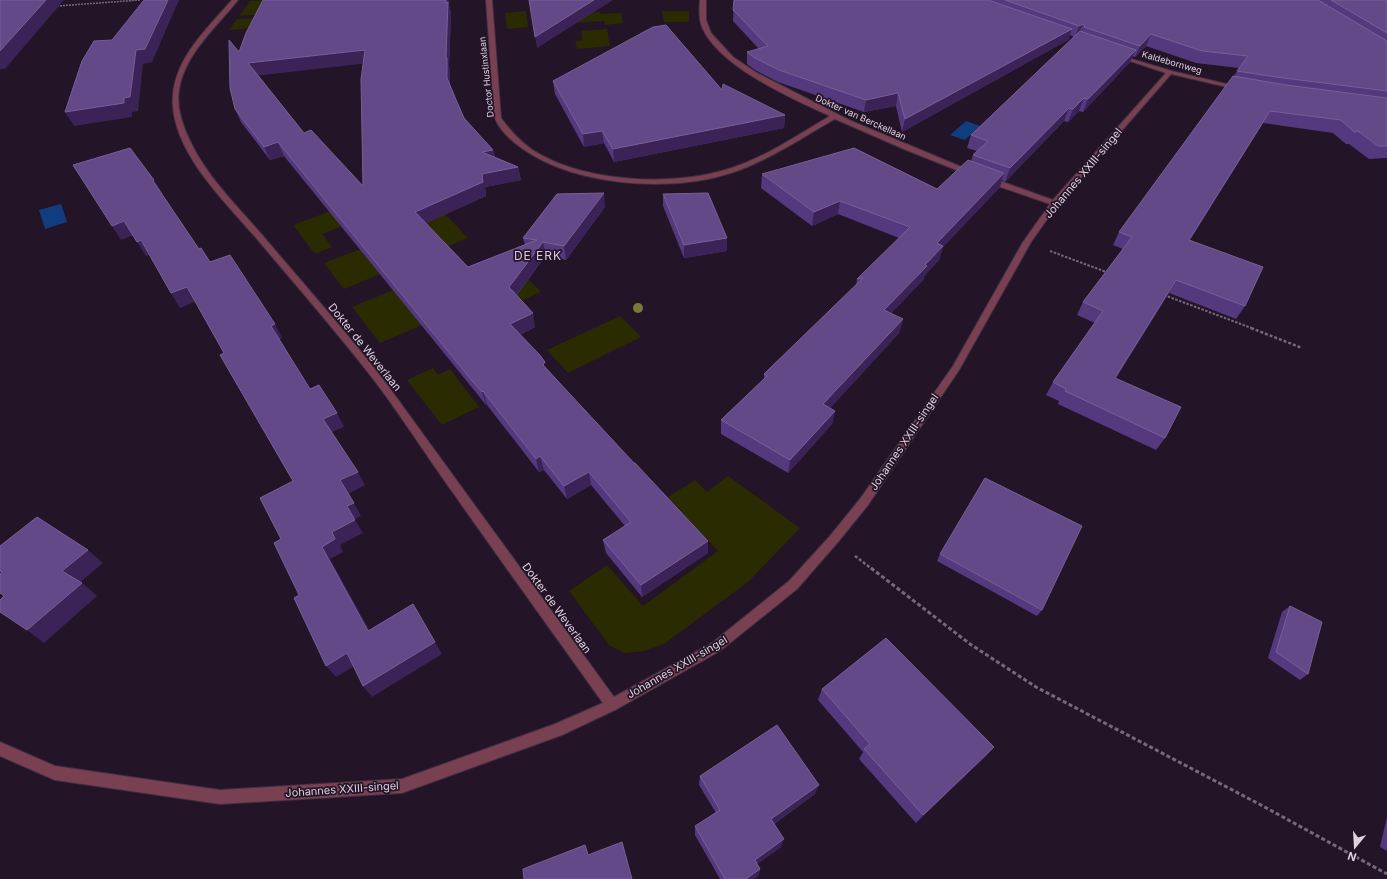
<svg xmlns="http://www.w3.org/2000/svg" width="1387" height="879" viewBox="0 0 1387 879" font-family="Inter,sans-serif">
	<style>
		.green { fill: #2a2b00 }
		.water { fill: #113d7e }
		.lines { fill: none; stroke-linecap: round; stroke-linejoin: round }
		.street-casing { stroke: #3e2f42; stroke-width: 2 }
		.path-far3 { stroke: #77697a; stroke-width: 1.5; stroke-dasharray: 2 1; stroke-linecap: butt }
		.path-far2 { stroke: #77697a; stroke-width: 2; stroke-dasharray: 2.5 1.5; stroke-linecap: butt }
		.path-far1 { stroke: #77697a; stroke-width: 2.5; stroke-dasharray: 3 2; stroke-linecap: butt }
		.path { stroke: #77697a; stroke-width: 3; stroke-dasharray: 4 2.5; stroke-linecap: butt }
		.street { fill: #794052; fill-rule: evenodd }
		.tree { fill: #7d7838 }
		.wall { fill: #55397e; fill-rule: evenodd }
		.shaded-wall { fill: #3b2357 }
		.building { fill: #644989; stroke: #775f96; fill-rule: evenodd }
		.labels { text-anchor: middle; dominant-baseline: central; stroke-width: 3.5; stroke-linejoin: round; paint-order: stroke }
		.far-street-label { font-size: 9px; fill: #ded3e0; stroke: #241428 }
		.street-label { font-size: 11px; fill: #ded3e0; stroke: #241428 }
		.neighbourhood-label { font-size: 12px; letter-spacing: 1px; fill: #dec8e3; stroke: #241428 }
	</style>
	<rect width="100%" height="100%" fill="#241428"/>
	<g class="green">
		<path d="M 272,0 L 261,14 L 239,16 L 250,1 Z"/>
		<path d="M 526,11 L 528,27 L 507,29 L 505,13 Z"/>
		<path d="M 662,11 L 689,11 L 689,22 L 664,22 Z"/>
		<path d="M 600,12 L 600,14 L 621,13 L 623,23 L 605,25 L 604,21 L 574,23 L 572,14 Z"/>
		<path d="M 259,18 L 253,28 L 229,30 L 237,19 Z"/>
		<path d="M 607,29 L 610,46 L 577,49 L 575,41 L 582,40 L 581,31 Z"/>
		<path d="M 419,187 L 468,238 L 344,289 L 324,263 L 418,227 Z"/>
		<path d="M 360,200 L 342,226 L 322,234 L 332,247 L 315,254 L 293,225 Z"/>
		<path d="M 527,278 L 541,292 L 512,305 L 498,290 Z"/>
		<path d="M 393,290 L 422,325 L 380,343 L 352,307 Z"/>
		<path d="M 620,316 L 641,337 L 568,373 L 547,350 Z"/>
		<path d="M 433,368 L 438,375 L 450,369 L 479,407 L 442,425 L 407,380 Z"/>
		<path d="M 728,476 L 800,528 L 748,582 L 664,644 L 644,651 L 625,653 L 609,645 L 569,591 L 607,565 L 643,606 L 718,551 L 668,497 L 695,480 L 707,492 Z"/>
	</g>
	<g class="water">
		<path d="M 966,121 L 980,126 L 965,140 L 950,135 Z"/>
		<path d="M 61,204 L 67,222 L 45,229 L 39,210 Z"/>
	</g>
	<g class="lines">
		<g class="street-casing">
			<g id="street">
				<path d="M 232,0 L 238,0 C 216,28 185,53 179,90 C 176,108 183,127 191,143 C 208,178 238,207 263,236 C 306,287 351,337 391,390 L 614,697 L 712,643 L 789,581 L 830,536 L 860,499 L 953,366 L 1023,242 L 1050,204 L 986,182 L 986,178 L 992,178 L 1053,200 L 1166,73 L 1118,57 L 1118,55 L 1172,71 L 1243,88 L 1240,90 L 1171,74 L 1057,205 L 1031,242 L 959,370 L 868,505 L 838,542 L 797,589 L 720,651 L 617,709 L 562,735 L 402,793 L 220,804 L 55,780 L 0,756 L 0,742 L 55,766 L 220,790 L 402,779 L 555,724 L 603,703 C 553,633 503,564 454,494 C 428,458 404,420 377,384 C 339,334 298,288 258,240 C 227,204 177,157 173,107 C 169,63 206,30 232,0 Z"/>
				<path d="M 486,0 L 492,0 L 501,118 C 512,133 524,146 541,155 C 590,182 672,186 725,170 C 763,159 796,136 830,116 C 793,99 719,67 702,27 C 699,19 699,9 700,0 L 706,0 L 706,20 L 711,33 L 733,57 L 757,73 L 849,120 L 976,173 L 972,175 L 969,175 L 906,150 L 835,119 C 801,138 768,161 731,173 C 669,193 576,186 523,149 C 513,142 499,130 495,118 C 492,108 493,95 492,85 C 490,56 488,28 486,0 Z"/>
			</g>
		</g>
		<path class="path-far3" d="M 57,6 L 140,0"/>
		<g class="path-far2">
			<path d="M 1050,251 L 1109,273"/>
			<path d="M 1164,295 L 1254,329"/>
		</g>
		<g class="path-far1">
			<path d="M 1251,328 L 1302,348"/>
			<path d="M 855,556 L 872,569"/>
		</g>
		<path class="path" d="M 871,568 L 970,644 L 1036,687 L 1261,805 L 1387,874"/>
		<use href="#street" class="street"/>
	</g>
	<circle class="tree" cx="638" cy="308" r="5"/>
	<g class="wall">
		<path d="M 734,0 L 1387,0 L 1387,158 L 1369,159 L 1349,144 L 1346,144 L 1333,133 L 1263,123 L 1190,240 L 1245,306 L 1236,319 L 1169,293 L 1116,378 L 1165,438 L 1156,450 L 1058,404 L 1059,401 L 1046,395 L 1053,382 L 1095,323 L 1077,315 L 1083,302 L 1123,249 L 1113,245 L 1119,232 L 1234,76 L 1239,68 L 1196,63 L 1146,46 L 1135,57 L 1133,56 L 1130,62 L 1083,112 L 1079,111 L 1068,122 L 1064,121 L 1005,182 L 1002,180 L 1000,187 L 943,247 L 939,260 L 925,275 L 923,280 L 891,313 L 903,319 L 899,333 L 830,408 L 835,411 L 832,424 L 788,473 L 721,434 L 721,420 L 764,379 L 764,374 L 856,286 L 857,279 L 899,238 L 838,214 L 812,226 L 761,188 L 762,174 L 937,189 L 971,161 L 973,155 L 977,151 L 967,148 L 971,135 L 1074,37 L 1070,35 L 1068,40 L 902,132 L 896,106 L 864,112 L 778,82 L 755,70 L 747,64 L 747,52 L 759,49 L 733,21 Z"/>
		<path d="M 449,5 L 451,14 L 449,66 L 450,71 L 450,86 L 464,118 L 493,150 L 495,157 L 518,167 L 521,180 L 485,187 L 486,196 L 426,223 L 468,267 L 525,245 L 523,238 L 605,207 L 566,260 L 546,255 L 517,295 L 535,327 L 520,335 L 546,368 L 708,553 L 642,597 L 606,553 L 603,540 L 625,526 L 591,485 L 567,499 L 544,470 L 539,472 L 487,405 L 486,405 L 478,395 L 284,156 L 270,160 L 241,122 L 235,109 L 239,52 ZM 363,63 L 363,186 L 304,133 L 258,75 Z"/>
		<path d="M 553,81 L 722,90 L 785,115 L 784,128 L 614,162 L 604,143 L 584,147 L 555,94 Z"/>
		<path d="M 663,194 L 727,238 L 727,251 L 684,258 L 663,206 Z"/>
		<path d="M 940,554 L 1042,610 L 1037,616 L 937,561 Z"/>
		<path d="M 1290,606 L 1308,674 L 1300,680 L 1268,658 L 1282,612 Z"/>
		<path d="M 822,689 L 994,747 L 985,757 L 916,823 L 859,759 L 863,752 L 818,700 Z"/>
		<path d="M 700,776 L 815,794 L 774,824 L 781,847 L 757,864 L 760,869 L 758,876 L 754,879 L 720,879 L 695,835 L 695,826 L 716,813 L 699,785 Z"/>
		<path d="M 1387,817 L 1387,851 L 1380,847 Z"/>
	</g>
	<g class="shaded-wall">
		<path d="M 46,0 L 64,0 L 5,69 L 0,69 L 0,51 Z"/>
		<path d="M 168,0 L 179,0 L 152,62 L 143,64 L 138,111 L 132,112 L 132,117 L 74,126 L 65,112 L 124,98 L 136,50 Z"/>
		<path d="M 446,0 L 449,0 L 449,5 L 451,14 L 449,66 L 450,71 L 450,91 L 447,78 L 446,58 Z"/>
		<path d="M 594,0 L 613,0 L 537,48 L 535,37 Z"/>
		<path d="M 1083,24 L 1078,35 L 1075,37 L 1079,26 Z"/>
		<path d="M 1072,29 L 1068,40 L 902,132 L 905,119 Z"/>
		<path d="M 1151,34 L 1146,46 L 1135,57 L 1140,46 Z"/>
		<path d="M 365,50 L 369,63 L 253,76 L 248,63 Z"/>
		<path d="M 1136,50 L 1130,62 L 1083,112 L 1088,99 Z"/>
		<path d="M 898,93 L 896,106 L 864,112 L 866,100 Z"/>
		<path d="M 1084,98 L 1079,111 L 1068,122 L 1073,109 Z"/>
		<path d="M 1069,108 L 1064,121 L 1005,182 L 1010,168 Z"/>
		<path d="M 1270,111 L 1263,123 L 1182,253 L 1189,240 Z"/>
		<path d="M 785,115 L 784,128 L 614,162 L 613,149 Z"/>
		<path d="M 602,131 L 604,143 L 584,147 L 583,134 Z"/>
		<path d="M 278,142 L 284,156 L 270,160 L 264,147 Z"/>
		<path d="M 493,150 L 496,163 L 482,152 Z"/>
		<path d="M 518,167 L 521,180 L 485,187 L 486,196 L 420,226 L 415,212 L 482,174 Z"/>
		<path d="M 1004,173 L 1000,187 L 943,247 L 939,260 L 925,275 L 923,280 L 881,324 L 884,310 L 925,265 L 937,243 Z"/>
		<path d="M 154,180 L 163,194 L 161,195 L 153,181 Z"/>
		<path d="M 604,193 L 605,207 L 566,260 L 564,246 Z"/>
		<path d="M 840,201 L 838,214 L 812,226 L 814,212 Z"/>
		<path d="M 124,221 L 134,235 L 121,240 L 112,226 Z"/>
		<path d="M 727,238 L 727,251 L 684,258 L 684,245 Z"/>
		<path d="M 141,240 L 151,254 L 146,256 L 137,242 Z"/>
		<path d="M 543,242 L 546,255 L 512,301 L 509,287 Z"/>
		<path d="M 1176,280 L 1169,293 L 1108,391 L 1115,378 Z"/>
		<path d="M 187,287 L 196,301 L 180,308 L 171,293 Z"/>
		<path d="M 533,313 L 535,327 L 513,338 L 510,324 Z"/>
		<path d="M 903,319 L 899,333 L 821,418 L 823,404 Z"/>
		<path d="M 275,324 L 282,338 L 279,340 L 271,326 Z"/>
		<path d="M 483,391 L 487,405 L 486,405 L 482,392 Z"/>
		<path d="M 835,411 L 832,424 L 788,473 L 790,460 Z"/>
		<path d="M 337,413 L 344,427 L 330,433 L 323,419 Z"/>
		<path d="M 540,456 L 544,470 L 539,472 L 536,459 Z"/>
		<path d="M 358,472 L 365,485 L 348,494 L 340,480 Z"/>
		<path d="M 589,472 L 591,485 L 567,499 L 564,486 Z"/>
		<path d="M 354,503 L 361,516 L 355,519 L 347,506 Z"/>
		<path d="M 355,520 L 363,533 L 340,545 L 343,552 L 330,559 L 376,642 L 368,631 L 322,547 L 332,532 Z"/>
		<path d="M 708,541 L 708,553 L 642,597 L 641,585 Z"/>
		<path d="M 88,550 L 103,563 L 78,584 L 62,571 Z"/>
		<path d="M 82,583 L 97,596 L 44,643 L 27,630 Z"/>
		<path d="M 435,642 L 442,654 L 372,697 L 363,686 Z"/>
		<path d="M 347,653 L 356,665 L 336,677 L 326,666 Z"/>
		<path d="M 994,747 L 985,757 L 916,823 L 923,815 Z"/>
		<path d="M 819,785 L 815,794 L 769,827 L 771,819 Z"/>
		<path d="M 784,839 L 781,847 L 753,867 L 755,860 Z"/>
		<path d="M 585,845 L 588,852 L 591,863 L 588,855 Z"/>
		<path d="M 760,869 L 758,876 L 754,879 L 746,879 Z"/>
	</g>
	<g class="building">
		<path d="M 0,0 L 46,0 L 0,51 Z"/>
		<path d="M 144,0 L 168,0 L 145,49 L 136,50 L 130,97 L 124,98 L 124,103 L 65,112 L 82,61 L 94,41 L 112,40 Z"/>
		<path d="M 263,0 L 446,0 L 446,3 L 448,2 L 446,58 L 447,58 L 447,78 L 457,102 L 464,118 L 493,150 L 482,152 L 518,167 L 482,174 L 483,182 L 415,212 L 468,267 L 537,240 L 523,238 L 557,194 L 604,193 L 564,246 L 543,242 L 509,287 L 533,313 L 510,324 L 539,354 L 545,362 L 543,365 L 634,463 L 635,463 L 708,541 L 641,585 L 603,540 L 631,522 L 589,472 L 564,486 L 540,456 L 536,459 L 483,391 L 482,392 L 473,382 L 278,142 L 264,147 L 235,109 L 230,88 L 229,40 L 239,52 L 246,33 ZM 365,50 L 361,79 L 363,186 L 311,130 L 304,133 L 248,63 Z"/>
		<path d="M 529,0 L 594,0 L 535,37 Z"/>
		<path d="M 734,0 L 988,0 L 1072,29 L 905,119 L 898,93 L 866,100 L 779,70 L 755,58 L 747,52 L 768,46 L 733,10 Z"/>
		<path d="M 1005,0 L 1318,0 L 1387,41 L 1387,91 L 1276,77 L 1237,71 L 1248,56 L 1202,51 L 1151,34 L 1140,46 L 1084,27 L 1085,26 L 1083,24 L 1079,26 Z"/>
		<path d="M 1331,0 L 1387,0 L 1387,33 Z"/>
		<path d="M 666,25 L 722,90 L 723,84 L 785,115 L 613,149 L 602,131 L 583,134 L 553,81 L 653,27 Z"/>
		<path d="M 1080,31 L 1136,50 L 1088,99 L 1084,98 L 1073,109 L 1069,108 L 1010,168 L 973,155 L 988,141 L 971,135 Z"/>
		<path d="M 1233,76 L 1286,85 L 1387,98 L 1387,146 L 1378,146 L 1358,131 L 1354,132 L 1341,120 L 1270,111 L 1189,240 L 1263,267 L 1245,306 L 1176,280 L 1115,378 L 1181,407 L 1165,438 L 1065,391 L 1066,389 L 1053,382 L 1103,311 L 1083,302 L 1132,237 L 1119,232 Z"/>
		<path d="M 130,148 L 154,180 L 153,181 L 199,249 L 201,248 L 210,262 L 230,255 L 275,324 L 271,326 L 310,389 L 319,385 L 337,413 L 323,419 L 358,472 L 340,480 L 354,503 L 347,506 L 355,520 L 332,532 L 335,539 L 322,547 L 368,631 L 413,604 L 435,642 L 363,686 L 347,653 L 326,666 L 294,598 L 299,595 L 274,543 L 281,539 L 260,498 L 293,481 L 220,355 L 224,353 L 187,287 L 171,293 L 141,240 L 137,242 L 124,221 L 112,226 L 73,165 Z"/>
		<path d="M 854,148 L 937,189 L 968,160 L 1004,173 L 937,243 L 943,246 L 925,265 L 927,266 L 884,310 L 903,319 L 823,404 L 835,411 L 790,460 L 721,420 L 767,376 L 764,374 L 863,278 L 857,279 L 910,227 L 840,201 L 814,212 L 762,174 Z"/>
		<path d="M 708,193 L 727,238 L 684,245 L 663,194 Z"/>
		<path d="M 985,478 L 1082,526 L 1042,610 L 940,554 Z"/>
		<path d="M 37,517 L 88,550 L 62,571 L 82,583 L 27,630 L 0,612 L 0,600 L 4,596 L 0,593 L 0,574 L 2,572 L 0,571 L 0,546 Z"/>
		<path d="M 1290,606 L 1322,622 L 1308,674 L 1276,652 Z"/>
		<path d="M 886,638 L 994,747 L 923,815 L 864,749 L 870,744 L 822,689 Z"/>
		<path d="M 777,725 L 819,785 L 771,819 L 784,839 L 755,860 L 760,869 L 746,879 L 725,879 L 695,826 L 720,810 L 700,776 Z"/>
		<path d="M 622,842 L 632,879 L 524,879 L 523,869 L 585,845 L 588,855 Z"/>
	</g>
	<g class="labels">
		<g class="far-street-label">
			<text transform="translate(1172 62) rotate(16)">Kaldebornweg</text>
			<text transform="translate(486 77) rotate(-96)">Doctor Hustinxlaan</text>
			<text transform="translate(861 117) rotate(24)">Dokter van Berckellaan</text>
		</g>
		<g class="street-label">
			<text transform="translate(1083 173) rotate(-50)">Johannes XXIII-singel</text>
			<text transform="translate(365 347) rotate(51)">Dokter de Weverlaan</text>
			<text transform="translate(904 442) rotate(-56)">Johannes XXIII-singel</text>
			<text transform="translate(557 608) rotate(54)">Dokter de Weverlaan</text>
			<text transform="translate(677 667) rotate(-30)">Johannes XXIII-singel</text>
			<text transform="translate(342 789) rotate(-4)">Johannes XXIII-singel</text>
		</g>
		<g class="neighbourhood-label">
			<text x="538" y="255">DE ERK</text>
		</g>
	</g>
	<g transform="translate(1355 847) rotate(198)" stroke="#241428" stroke-width="3" paint-order="stroke">
	<path d="M0-3L7 15L0 10L-7 15Z" fill="#ded3e0"/>
	<text y="-6" font-size="11" font-weight="bold" text-anchor="middle" fill="#ded3e0">N</text>
	</g>
</svg>
